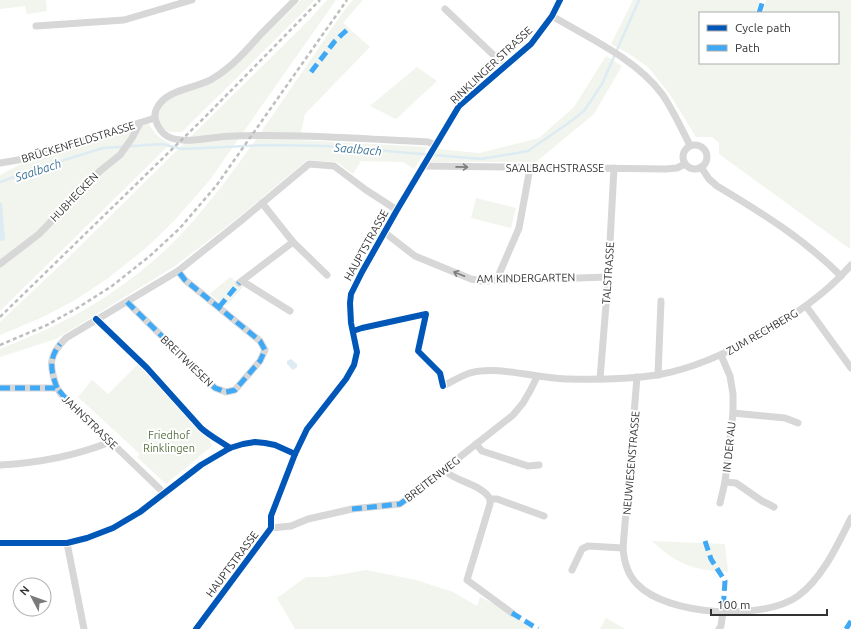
<svg xmlns="http://www.w3.org/2000/svg" width="851" height="629" viewBox="0 0 851 629" font-family="Ubuntu,sans-serif">
	<style>
		.green { fill: #f1f5ed }
		.water { fill: #ddebf3 }
		.lines { fill: none; stroke-linecap: round; stroke-linejoin: round }
		.stream { stroke: #ddebf3; stroke-width: 2.5 }
		.street { stroke: #d7d7d7; stroke-width: 7 }
		.rail { stroke: #bebebe; stroke-width: 2.5; stroke-dasharray: 4 3; stroke-linecap: butt }
		.quiet { stroke: #3fa9f5; stroke-width: 5; stroke-dasharray: 10 5; stroke-linecap: butt }
		.cycleway-casing { stroke: #fff; stroke-width: 8 }
		.cycleway { stroke: #0057b8; stroke-width: 6 }
		.oneway { stroke: #7d7d7d }
		.labels { text-anchor: middle; dominant-baseline: central; stroke-width: 4; stroke-linejoin: round; paint-order: stroke }
		.street-label { font-size: 11px; fill: #333; stroke: #fff }
		.park-label { font-size: 11px; fill: #56703f; stroke: #fff }
		.water-label { font-size: 12px; font-style: italic; fill: #3f7597; stroke: #fff }
	</style>
	<rect width="100%" height="100%" fill="#fff"/>
	<g class="green">
		<path d="M 0,0 L 46,0 L 47,11 L 27,14 L 25,6 L 0,9 Z"/>
		<path d="M 301,0 L 315,0 L 182,132 L 170,132 L 162,128 L 158,113 L 166,100 L 184,92 L 237,61 L 283,18 Z"/>
		<path d="M 327,0 L 336,0 L 209,181 L 174,221 L 146,248 L 107,279 L 75,300 L 43,317 L 0,335 L 0,322 L 69,257 L 310,19 Z"/>
		<path d="M 353,0 L 363,0 L 343,23 L 370,47 L 305,114 L 299,140 L 428,147 L 414,169 L 403,162 L 361,161 L 353,174 L 337,162 L 307,160 L 239,217 L 175,266 L 56,339 L 0,357 L 0,349 L 48,329 L 69,318 L 70,318 C 112,295 152,266 185,230 C 234,176 274,112 316,52 C 328,34 339,16 353,0 Z"/>
		<path d="M 633,0 L 760,0 L 755,13 L 700,13 L 700,63 L 838,63 L 838,13 L 763,13 L 766,0 L 851,0 L 850,249 L 719,154 L 719,143 L 712,137 L 696,137 L 669,93 L 648,67 L 626,52 L 611,44 Z"/>
		<path d="M 606,56 L 622,66 L 594,114 L 536,162 L 430,162 L 437,149 L 479,153 L 539,138 L 574,107 Z"/>
		<path d="M 417,67 L 437,81 L 396,119 L 370,106 Z"/>
		<path d="M 149,124 C 154,133 161,141 171,143 L 0,311 L 0,175 L 25,162 Z"/>
		<path d="M 476,198 L 516,208 L 511,228 L 471,218 Z"/>
		<path d="M 230,277 L 243,287 L 226,306 L 210,294 Z"/>
		<path d="M 138,364 L 171,400 L 212,438 L 210,441 L 212,446 L 166,484 L 137,457 L 140,454 L 78,397 L 92,380 L 108,394 Z"/>
		<path d="M 652,541 L 725,544 L 728,572 C 693,570 678,565 652,541 Z"/>
		<path d="M 366,570 L 416,580 L 453,592 L 477,606 L 480,597 L 512,613 L 533,629 L 295,629 L 277,598 L 306,577 L 326,577 Z"/>
		<path d="M 606,618 L 625,629 L 600,629 Z"/>
	</g>
	<g class="water">
		<path d="M 0,203 L 2,203 L 5,240 L 0,241 Z"/>
		<path d="M 291,359 L 297,364 L 297,367 L 293,370 L 287,364 L 287,361 Z"/>
	</g>
	<g class="lines">
		<path class="stream" d="M 0,182 L 45,166 L 103,148 L 162,144 L 182,149 L 267,145 L 327,146 L 481,159 L 528,151 L 567,124 L 584,111 L 602,84 L 639,0"/>
		<g class="street">
			<path d="M 295,0 C 284,11 272,23 261,34 C 246,51 231,68 212,79 C 195,89 166,89 157,108 C 151,118 160,134 171,138 C 189,144 215,136 234,136 C 299,134 364,139 428,142 L 436,145"/>
			<path d="M 445,9 L 505,66"/>
			<path d="M 552,16 C 589,38 636,59 662,94 C 672,108 682,130 690,145"/>
			<path d="M 36,26 L 124,20 L 192,0"/>
			<circle cx="695" cy="157" r="12"/>
			<path d="M 0,163 L 24,159 L 155,118"/>
			<path d="M 423,166 L 666,169 L 677,168 L 685,164"/>
			<path d="M 701,167 L 709,179 L 717,186 C 762,213 803,238 841,276"/>
			<path d="M 384,232 L 415,256 L 471,279 L 481,281 L 609,277"/>
			<path d="M 293,242 L 327,275"/>
			<path d="M 0,264 L 39,234 L 100,171 L 120,155 L 132,138 L 140,123"/>
			<path d="M 497,279 L 519,228 L 530,168"/>
			<path d="M 242,281 L 290,311"/>
			<path d="M 239,283 L 293,242 L 262,203"/>
			<path d="M 127,302 L 215,388 L 226,392 L 235,390 L 260,361 L 265,350 L 260,341 L 185,280 L 178,271"/>
			<path d="M 806,306 L 851,368"/>
			<path d="M 658,375 L 661,301"/>
			<path d="M 637,377 L 623,548 C 624,562 627,574 637,584 C 667,616 764,621 798,596 C 822,579 838,544 851,518"/>
			<path d="M 600,379 L 608,280 L 614,168"/>
			<path d="M 443,386 C 451,382 461,376 470,373 C 497,365 540,379 569,379 C 598,380 628,379 657,375 C 693,369 726,353 758,336 C 793,316 825,295 851,265"/>
			<path d="M 0,388 L 57,388 L 61,394 L 165,494"/>
			<path d="M 57,388 C 49,365 48,356 66,338 L 178,271 L 242,220 L 309,164 L 334,166 L 366,190 L 397,210"/>
			<path d="M 733,413 L 785,418 L 798,423"/>
			<path d="M 476,444 L 482,451 L 528,466 L 539,465"/>
			<path d="M 0,465 C 37,463 75,456 110,442"/>
			<path d="M 445,471 C 457,482 483,485 490,499 L 497,499 L 544,516"/>
			<path d="M 725,482 L 736,483 L 762,501 L 774,507"/>
			<path d="M 490,499 L 490,504 L 467,580 L 512,613"/>
			<path d="M 720,503 L 725,482 L 733,413 L 733,394 L 730,376 L 721,355"/>
			<path d="M 271,528 L 291,526 L 308,519 L 352,509 L 400,504 L 445,471 L 461,456 L 513,415 L 523,403 L 530,391 L 537,377"/>
			<path d="M 0,543 L 67,543 L 87,538 L 113,528 L 140,512 L 201,465 L 230,448 L 243,444 L 255,442 L 265,443 L 275,445 L 295,454"/>
			<path d="M 67,543 L 84,629"/>
			<path d="M 572,570 L 582,549 L 588,546 L 623,548"/>
			<path d="M 196,629 L 271,528 L 271,516 L 295,454 L 307,429 L 346,379 L 354,365 L 357,352 L 351,323 L 350,303 L 351,294 L 362,272 L 397,210 L 459,106 L 531,44 L 552,16 L 560,0"/>
			<path d="M 719,629 L 721,626 L 723,611"/>
		</g>
		<g class="rail">
			<path d="M 0,317 L 204,118 L 320,0"/>
			<path d="M 0,345 L 47,325 L 79,307 L 112,286 L 151,255 L 180,228 L 216,186 L 347,0"/>
		</g>
		<g class="quiet">
			<path d="M 759,13 L 763,0"/>
			<path d="M 311,72 L 335,41 L 350,27"/>
			<path d="M 127,302 L 215,388 L 226,392 L 235,390 L 260,361 L 265,350 L 260,341 L 185,280 L 178,271"/>
			<path d="M 219,307 L 239,283"/>
			<path d="M 0,388 L 57,388 L 67,400"/>
			<path d="M 57,388 C 51,372 48,359 60,344"/>
			<path d="M 352,509 L 400,504 L 445,471"/>
			<path d="M 705,541 L 711,559 L 725,581 L 723,611"/>
			<path d="M 512,613 L 538,629"/>
			<path d="M 846,629 L 851,621"/>
		</g>
		<g class="cycleway-casing">
			<g id="cycleway">
				<path d="M 96,319 L 147,368 L 201,428 C 210,436 220,441 230,448"/>
				<path d="M 353,331 L 362,328 L 426,314 L 418,351 L 440,373 L 443,386"/>
				<path d="M 0,543 L 67,543 L 87,538 L 113,528 L 140,512 L 201,465 L 230,448 L 243,444 L 255,442 L 265,443 L 275,445 L 295,454"/>
				<path d="M 196,629 L 271,528 L 271,516 L 295,454 L 307,429 L 346,379 L 354,365 L 357,352 L 351,323 L 350,303 L 351,294 L 362,272 L 397,210 L 459,106 L 531,44 L 552,16 L 560,0"/>
			</g>
		</g>
		<use href="#cycleway" class="cycleway"/>
	</g>
	<defs><path id="oneway-shaft" d="M-6 0H5M1.5-3L5.5 0L1.5 3" fill="none" stroke-width="1.6" stroke-linecap="round" stroke-linejoin="round"/></defs>
	<g class="oneway">
		<use href="#oneway-shaft" transform="translate(462 167) rotate(1)"/>
		<use href="#oneway-shaft" transform="translate(459 274) rotate(-158)"/>
	</g>
	<g class="labels">
		<g class="street-label">
			<text transform="translate(491 65) rotate(-43)">RINKLINGER STRASSE</text>
			<text transform="translate(78 142) rotate(-17)">BRÜCKENFELDSTRASSE</text>
			<text x="555" y="168">SAALBACHSTRASSE</text>
			<text transform="translate(74 197) rotate(-46)">HUBHECKEN</text>
			<text transform="translate(366 245) rotate(-61)">HAUPTSTRASSE</text>
			<text transform="translate(608 273) rotate(-86)">TALSTRASSE</text>
			<text transform="translate(526 278) rotate(-1)">AM KINDERGARTEN</text>
			<text transform="translate(762 332) rotate(-30)">ZUM RECHBERG</text>
			<text transform="translate(187 361) rotate(44)">BREITWIESEN</text>
			<text transform="translate(90 422) rotate(44)">JAHNSTRASSE</text>
			<text transform="translate(729 447) rotate(-84)">IN DER AU</text>
			<text transform="translate(631 463) rotate(-85)">NEUWIESENSTRASSE</text>
			<text transform="translate(432 479) rotate(-38)">BREITENWEG</text>
			<text transform="translate(232 564) rotate(-53)">HAUPTSTRASSE</text>
		</g>
		<g class="park-label">
			<text x="169" y="435">Friedhof<tspan x="169" dy="13">Rinklingen</tspan></text>
		</g>
		<g class="water-label">
			<text transform="translate(358 149) rotate(5)">Saalbach</text>
			<text transform="translate(38 170) rotate(-18)">Saalbach</text>
		</g>
	</g>
	<rect x="699" y="12" width="140" height="52" fill="#ffffff" stroke="#adadad"/>
	<rect x="707" y="25" width="20" height="6" fill="#0057b8" stroke="#adadad"/>
	<text x="735" y="32" font-size="12" fill="#333333">Cycle path</text>
	<rect x="707" y="45" width="20" height="6" fill="#3fa9f5" stroke="#adadad"/>
	<text x="735" y="52" font-size="12" fill="#333333">Path</text>
	<g transform="translate(32 597) rotate(311)"><circle r="19" fill="#ffffff" stroke="#adadad"/>
	<path d="M0-3L7 15L0 10L-7 15Z" fill="#7a7a7a"/>
	<text y="-6" font-size="11" font-weight="bold" text-anchor="middle" fill="#333333">N</text>
	</g>
	<path d="M711 609v6h116v-6" fill="none" stroke="#333333" stroke-width="2"/>
	<text x="717" y="609" font-size="12" fill="#333333" stroke="#ffffff" stroke-width="3" paint-order="stroke">100 m</text>
</svg>
